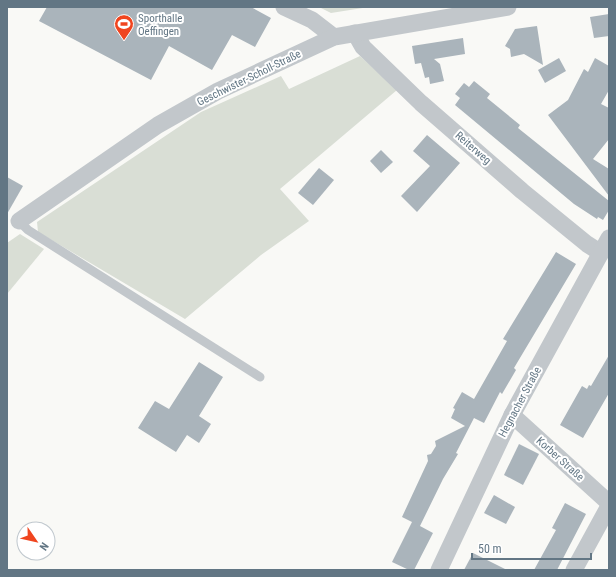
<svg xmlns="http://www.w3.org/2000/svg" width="616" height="577" viewBox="0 0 616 577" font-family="'Roboto Condensed',sans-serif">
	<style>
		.green { fill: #d9ded5 }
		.building { fill: #aab4bb }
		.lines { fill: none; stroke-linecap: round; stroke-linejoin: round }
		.lane { stroke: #c2c7cb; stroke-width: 9 }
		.street { stroke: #c2c7cb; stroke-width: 17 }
		.labels { text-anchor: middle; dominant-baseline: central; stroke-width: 4; stroke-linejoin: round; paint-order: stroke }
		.poi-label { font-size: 11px; fill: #627684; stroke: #fff; text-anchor: start }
		.street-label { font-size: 11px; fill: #627684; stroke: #fff }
	</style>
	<rect width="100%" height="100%" fill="#f9f9f6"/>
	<g class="green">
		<path d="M 319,7 L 369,7 L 331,13 Z"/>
		<path d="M 360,56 L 397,90 L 280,189 L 309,221 L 261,255 L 185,319 L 38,232 L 37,222 L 201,112 L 281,76 L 289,89 Z"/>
		<path d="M 20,234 L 44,249 L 7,294 L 7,243 Z"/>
	</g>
	<g class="building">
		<path d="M 47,7 L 251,7 L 271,18 L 255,47 L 232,35 L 212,70 L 169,46 L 151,80 L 39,21 Z"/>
		<path d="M 609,14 L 609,36 L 594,38 L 590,17 Z"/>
		<path d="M 537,26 L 543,65 L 524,54 L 511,57 L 510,49 L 505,46 L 515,29 Z"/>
		<path d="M 463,38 L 465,54 L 434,59 L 440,64 L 444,81 L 430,84 L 429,77 L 425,78 L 421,63 L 415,64 L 412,46 Z"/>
		<path d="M 559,58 L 566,71 L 545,83 L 538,70 Z"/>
		<path d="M 595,58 L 609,66 L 609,90 L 601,104 L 609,108 L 609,139 L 593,159 L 609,169 L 609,196 L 548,115 L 568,100 L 584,69 L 588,72 Z"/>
		<path d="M 474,81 L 490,94 L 487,98 L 520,125 L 518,128 L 609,201 L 609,210 L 603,220 L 598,217 L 597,219 L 574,204 L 455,105 L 460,98 L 455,94 L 464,83 L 469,87 Z"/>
		<path d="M 427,135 L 460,163 L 417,212 L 401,196 L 430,166 L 413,151 Z"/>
		<path d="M 381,150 L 393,162 L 381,173 L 370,161 Z"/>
		<path d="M 319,168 L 334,180 L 313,205 L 298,193 Z"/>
		<path d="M 7,177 L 23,186 L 7,214 Z"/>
		<path d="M 556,252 L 576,264 L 514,368 L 516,370 L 502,394 L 500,392 L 484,423 L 474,418 L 456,453 L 458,454 L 443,479 L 420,526 L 433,533 L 414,570 L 409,570 L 392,562 L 412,522 L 402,517 L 428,461 L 427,455 L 431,454 L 436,446 L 435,441 L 465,426 L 451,418 L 455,409 L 453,408 L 462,392 L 474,399 L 507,341 L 503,339 Z"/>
		<path d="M 609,355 L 609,393 L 583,438 L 560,425 L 582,386 L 587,389 L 589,385 L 591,386 Z"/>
		<path d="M 199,362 L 223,377 L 199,416 L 211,424 L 199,443 L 187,435 L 176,452 L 138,428 L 155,401 L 169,409 Z"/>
		<path d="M 519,444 L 539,454 L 523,485 L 504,475 Z"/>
		<path d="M 494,495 L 515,507 L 506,524 L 484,513 Z"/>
		<path d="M 565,503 L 586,514 L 557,570 L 534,570 L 556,530 L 552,528 Z"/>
		<path d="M 473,553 L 507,570 L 464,570 Z"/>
	</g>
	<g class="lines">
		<path class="lane" d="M 19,221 L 28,230 L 260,377"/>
		<g class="street">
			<path d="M 284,7 L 312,20 L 334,37"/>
			<path d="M 355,33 L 363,47 L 421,103 L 522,191 L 587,244 L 601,253"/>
			<path d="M 19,221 L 158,125 L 218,91 L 334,37 L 508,7"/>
			<path d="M 512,415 L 609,503"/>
			<path d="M 439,570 L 512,415 L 609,238"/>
			<path d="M 574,570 L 609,506"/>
		</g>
	</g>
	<defs>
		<g id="stadium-pin" transform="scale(1)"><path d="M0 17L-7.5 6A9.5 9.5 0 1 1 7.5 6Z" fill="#f0451f" stroke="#fff"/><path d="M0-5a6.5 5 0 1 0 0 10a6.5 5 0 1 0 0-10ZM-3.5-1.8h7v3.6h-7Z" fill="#fff"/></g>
	</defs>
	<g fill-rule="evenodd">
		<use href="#stadium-pin" x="124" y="24"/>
	</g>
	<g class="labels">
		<g class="poi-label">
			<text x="138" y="18">Sporthalle<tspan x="138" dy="13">Oeffingen</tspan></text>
		</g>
		<g class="street-label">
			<text transform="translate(249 78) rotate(-26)">Geschwister-Scholl-Straße</text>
			<text transform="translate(473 148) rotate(41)">Reiterweg</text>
			<text transform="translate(520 402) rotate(-62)">Hegnacher Straße</text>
			<text transform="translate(560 459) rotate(42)">Korber Straße</text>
		</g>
	</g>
	<rect width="616" height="577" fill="none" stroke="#627684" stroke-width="16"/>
	<g transform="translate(36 541) rotate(124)"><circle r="19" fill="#ffffff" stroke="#c0c8ce"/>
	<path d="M0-3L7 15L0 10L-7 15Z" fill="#f0451f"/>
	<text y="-6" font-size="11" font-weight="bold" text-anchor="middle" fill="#627684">N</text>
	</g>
	<path d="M472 553v6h119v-6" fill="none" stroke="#627684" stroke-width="2"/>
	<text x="478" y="553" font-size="12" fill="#627684" stroke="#ffffff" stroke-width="3" paint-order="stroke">50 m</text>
</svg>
